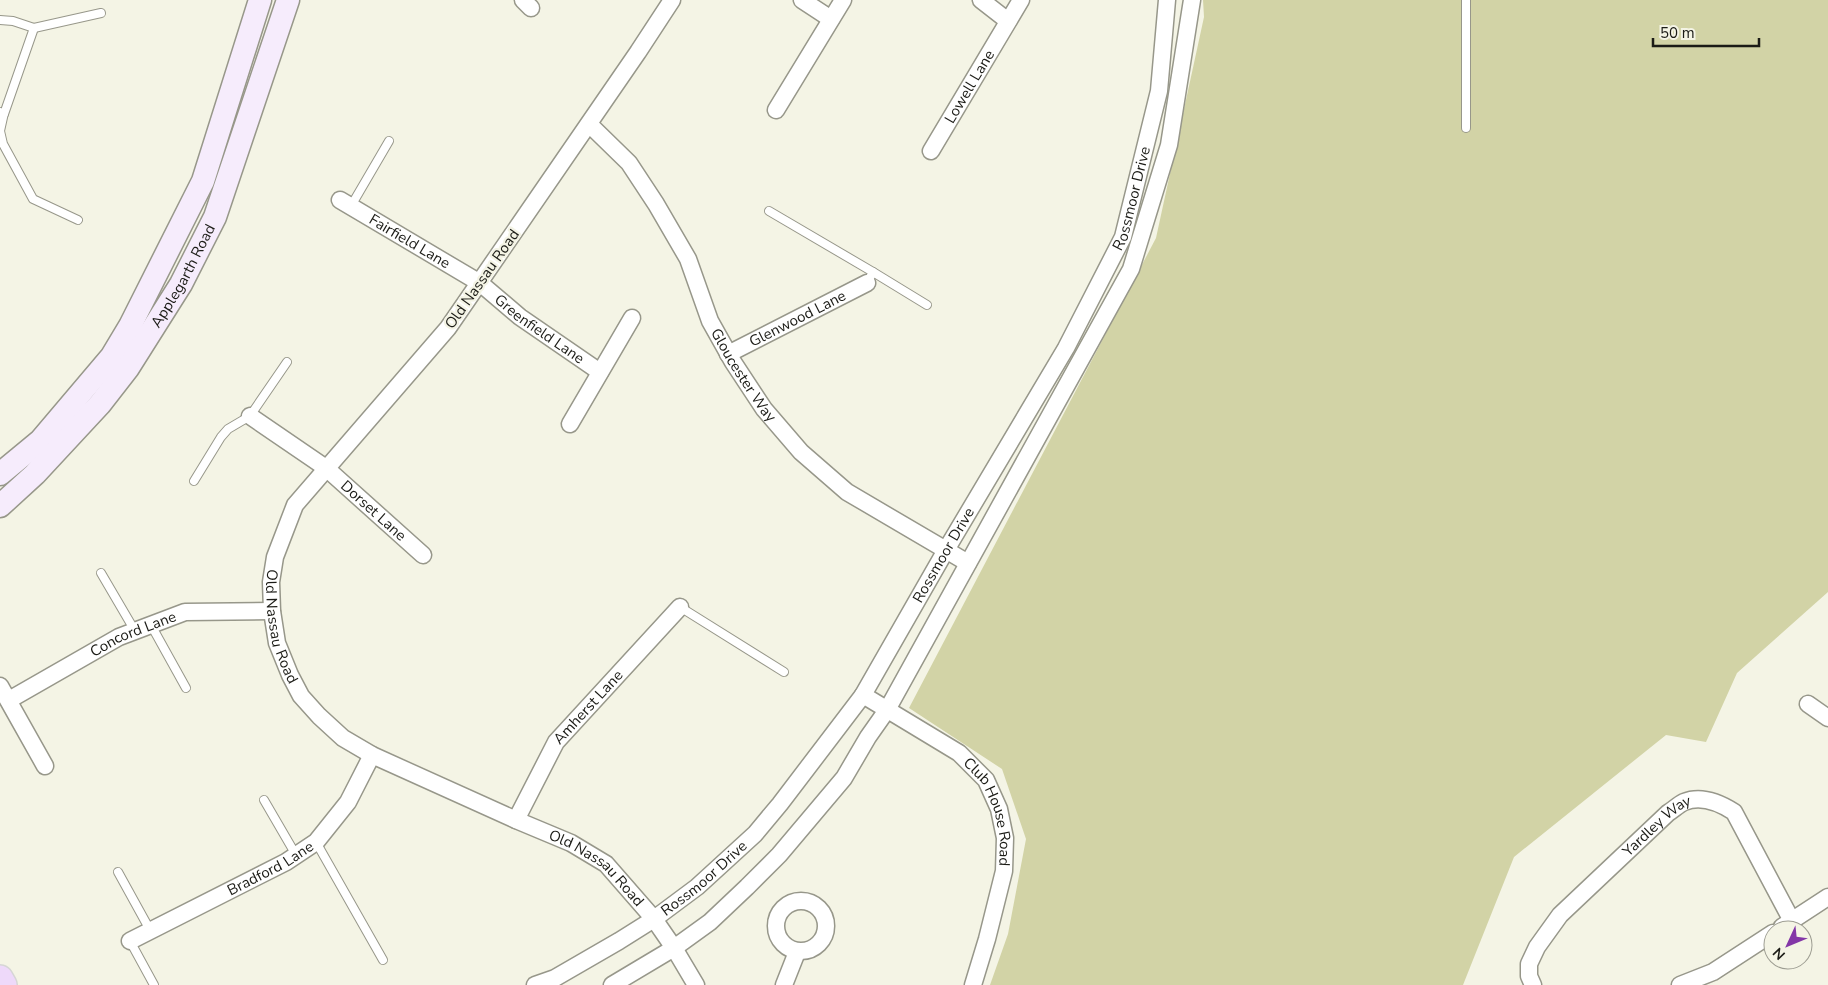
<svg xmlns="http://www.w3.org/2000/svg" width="1828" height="985" viewBox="0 0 1828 985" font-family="'Nunito Sans',sans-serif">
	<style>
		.green { fill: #d2d3a6 }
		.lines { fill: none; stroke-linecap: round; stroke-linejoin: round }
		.lane-casing { stroke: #97978a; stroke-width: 10 }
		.street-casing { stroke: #97978a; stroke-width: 19 }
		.secondary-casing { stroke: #97978a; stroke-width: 25 }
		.primary-casing { stroke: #d6d6d5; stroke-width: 28 }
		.lane { stroke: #fff; stroke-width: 8 }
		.street { stroke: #fff; stroke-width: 16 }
		.secondary { stroke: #f6ecfc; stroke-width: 22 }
		.primary { stroke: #eed9fa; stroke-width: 25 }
		.labels { text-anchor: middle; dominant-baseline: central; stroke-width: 4.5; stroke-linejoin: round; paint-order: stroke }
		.street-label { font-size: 15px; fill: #1b1b16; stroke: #f4f4e5 }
	</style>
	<rect width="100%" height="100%" fill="#f4f4e5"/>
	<path class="green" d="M 1203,0 L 1828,0 L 1828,592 L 1737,673 L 1706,742 L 1666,735 L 1514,857 L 1463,985 L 990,985 L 1008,934 L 1026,839 L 1002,769 L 909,708 L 1156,238 L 1204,17 Z"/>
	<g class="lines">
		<g class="lane-casing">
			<g id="lane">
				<path d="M 1466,0 L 1466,128"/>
				<path d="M 0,20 L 13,21 L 34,28 L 4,114 L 0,112"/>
				<path d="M 34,28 L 101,13"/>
				<path d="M 4,113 L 0,131 L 3,144 L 33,199 L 78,220"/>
				<path d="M 351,206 L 389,141"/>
				<path d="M 769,211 L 873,272 L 867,283"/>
				<path d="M 873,272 L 927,305"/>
				<path d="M 194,481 L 221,437 L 228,429 L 250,416 L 287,362"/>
				<path d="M 101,573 L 135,631"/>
				<path d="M 680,607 L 784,672"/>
				<path d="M 151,625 L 186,688"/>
				<path d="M 264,800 L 296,855"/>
				<path d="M 316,842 L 383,960"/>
				<path d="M 118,872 L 150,930"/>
				<path d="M 130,941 L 154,985"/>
			</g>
		</g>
		<g class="street-casing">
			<g id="street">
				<path d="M 523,0 L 531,8"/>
				<path id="s1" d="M 672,0 L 638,52 L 448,328 L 295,505 L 275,557 L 271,582 L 272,611 L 277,643 L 290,675 L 301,696 L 319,716 L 343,738 L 372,755 L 516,820 L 571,843 L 606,864 L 654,919 L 674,948 L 696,985"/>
				<path d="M 802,0 L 831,19"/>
				<path d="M 981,0 L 1008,21"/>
				<path d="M 776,110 L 843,0"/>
				<path id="s2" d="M 589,124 L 629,163 L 656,204 L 688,259 L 710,321 L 733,362 L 764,409 L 801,452 L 847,492 L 968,563"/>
				<path id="s3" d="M 931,151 L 1021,0"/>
				<path id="s4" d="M 340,200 L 480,283 L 520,317 L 600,372"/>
				<path id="s5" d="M 728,354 L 867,283"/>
				<path id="s6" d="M 250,416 L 326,468 L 423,555"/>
				<path d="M 570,424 L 632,318"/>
				<path d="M 0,686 L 45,766"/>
				<path id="s7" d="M 863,695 L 959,753 L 986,780 L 999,809 L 1005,838 L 1004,871 L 987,939 L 973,985"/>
				<path id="s8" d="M 9,700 L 119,637 L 185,612 L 272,611"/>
				<path d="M 1808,704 L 1828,718"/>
				<path id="s9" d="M 516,820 L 556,742 L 680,607"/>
				<circle cx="801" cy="926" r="25"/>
				<path d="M 1782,927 L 1828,897"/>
				<path id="s10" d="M 130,941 L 286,862 L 316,842 L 348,802 L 372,755"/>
				<path id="s11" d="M 535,985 L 555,978 L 619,941 L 654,919 L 697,887 L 755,834 L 780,804 L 863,695 L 946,550 L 1066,348 L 1123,237 L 1159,91 L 1167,0"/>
				<path d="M 612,985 L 674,948 L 710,922 L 747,887 L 779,855 L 844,778 L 868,737 L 887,710 L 1131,269 L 1169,145 L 1192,0"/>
				<path d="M 784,985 L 797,952"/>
				<path id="s12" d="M 1533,985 L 1529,976 L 1529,964 L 1537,947 L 1560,915 L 1668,813 C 1673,810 1678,805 1684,802 C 1701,795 1720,803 1734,812 L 1792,921"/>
				<path d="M 1680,985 L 1713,972 L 1773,933"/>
			</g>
		</g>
		<g class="secondary-casing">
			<g id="secondary">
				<path d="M 0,474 L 40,441 L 112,356 L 130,326 L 203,181 L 260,0"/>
				<path id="s13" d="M 0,506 L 35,474 L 100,404 L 128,368 L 181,284 L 215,217 L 288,0"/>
			</g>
		</g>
		<g class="primary-casing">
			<path id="primary" d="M 0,978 L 4,985"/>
		</g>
		<use href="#lane" class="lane"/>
		<use href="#street" class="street"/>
		<use href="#secondary" class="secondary"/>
		<use href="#primary" class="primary"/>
	</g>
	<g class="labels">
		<g class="street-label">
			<text stroke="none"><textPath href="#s3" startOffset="75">Lowell Lane</textPath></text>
			<text stroke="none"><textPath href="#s11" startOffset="1011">Rossmoor Drive</textPath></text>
			<text stroke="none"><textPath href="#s4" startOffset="81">Fairfield Lane</textPath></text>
			<text stroke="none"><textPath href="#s13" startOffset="296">Applegarth Road</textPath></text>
			<text transform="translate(482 279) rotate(-55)">Old Nassau Road</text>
			<text stroke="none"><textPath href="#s5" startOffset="78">Glenwood Lane</textPath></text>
			<text stroke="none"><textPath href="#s4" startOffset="238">Greenfield Lane</textPath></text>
			<text stroke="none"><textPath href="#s2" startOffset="298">Gloucester Way</textPath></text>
			<text stroke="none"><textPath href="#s6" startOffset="156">Dorset Lane</textPath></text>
			<text stroke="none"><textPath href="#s11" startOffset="606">Rossmoor Drive</textPath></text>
			<text stroke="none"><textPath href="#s1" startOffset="758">Old Nassau Road</textPath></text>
			<text stroke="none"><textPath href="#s8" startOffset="141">Concord Lane</textPath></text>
			<text stroke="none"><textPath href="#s9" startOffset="135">Amherst Lane</textPath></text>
			<text stroke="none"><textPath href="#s7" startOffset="181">Club House Road</textPath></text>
			<text stroke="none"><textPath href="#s12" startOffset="212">Yardley Way</textPath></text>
			<text stroke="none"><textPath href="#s10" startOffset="158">Bradford Lane</textPath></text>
			<text stroke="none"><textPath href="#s1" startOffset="1178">Old Nassau Road</textPath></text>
			<text stroke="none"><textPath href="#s11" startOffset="201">Rossmoor Drive</textPath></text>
		</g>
	</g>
	<g transform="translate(1788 945) rotate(226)"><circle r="24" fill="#f4f4e5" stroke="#9d9d92"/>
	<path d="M0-4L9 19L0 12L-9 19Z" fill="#8336a7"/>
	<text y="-8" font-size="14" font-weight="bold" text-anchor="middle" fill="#1b1b16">N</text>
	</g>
	<path d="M1653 38v8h106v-8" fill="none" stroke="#1b1b16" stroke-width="2.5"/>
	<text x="1660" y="38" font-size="15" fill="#1b1b16" stroke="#f4f4e5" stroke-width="4" paint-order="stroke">50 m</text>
</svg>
